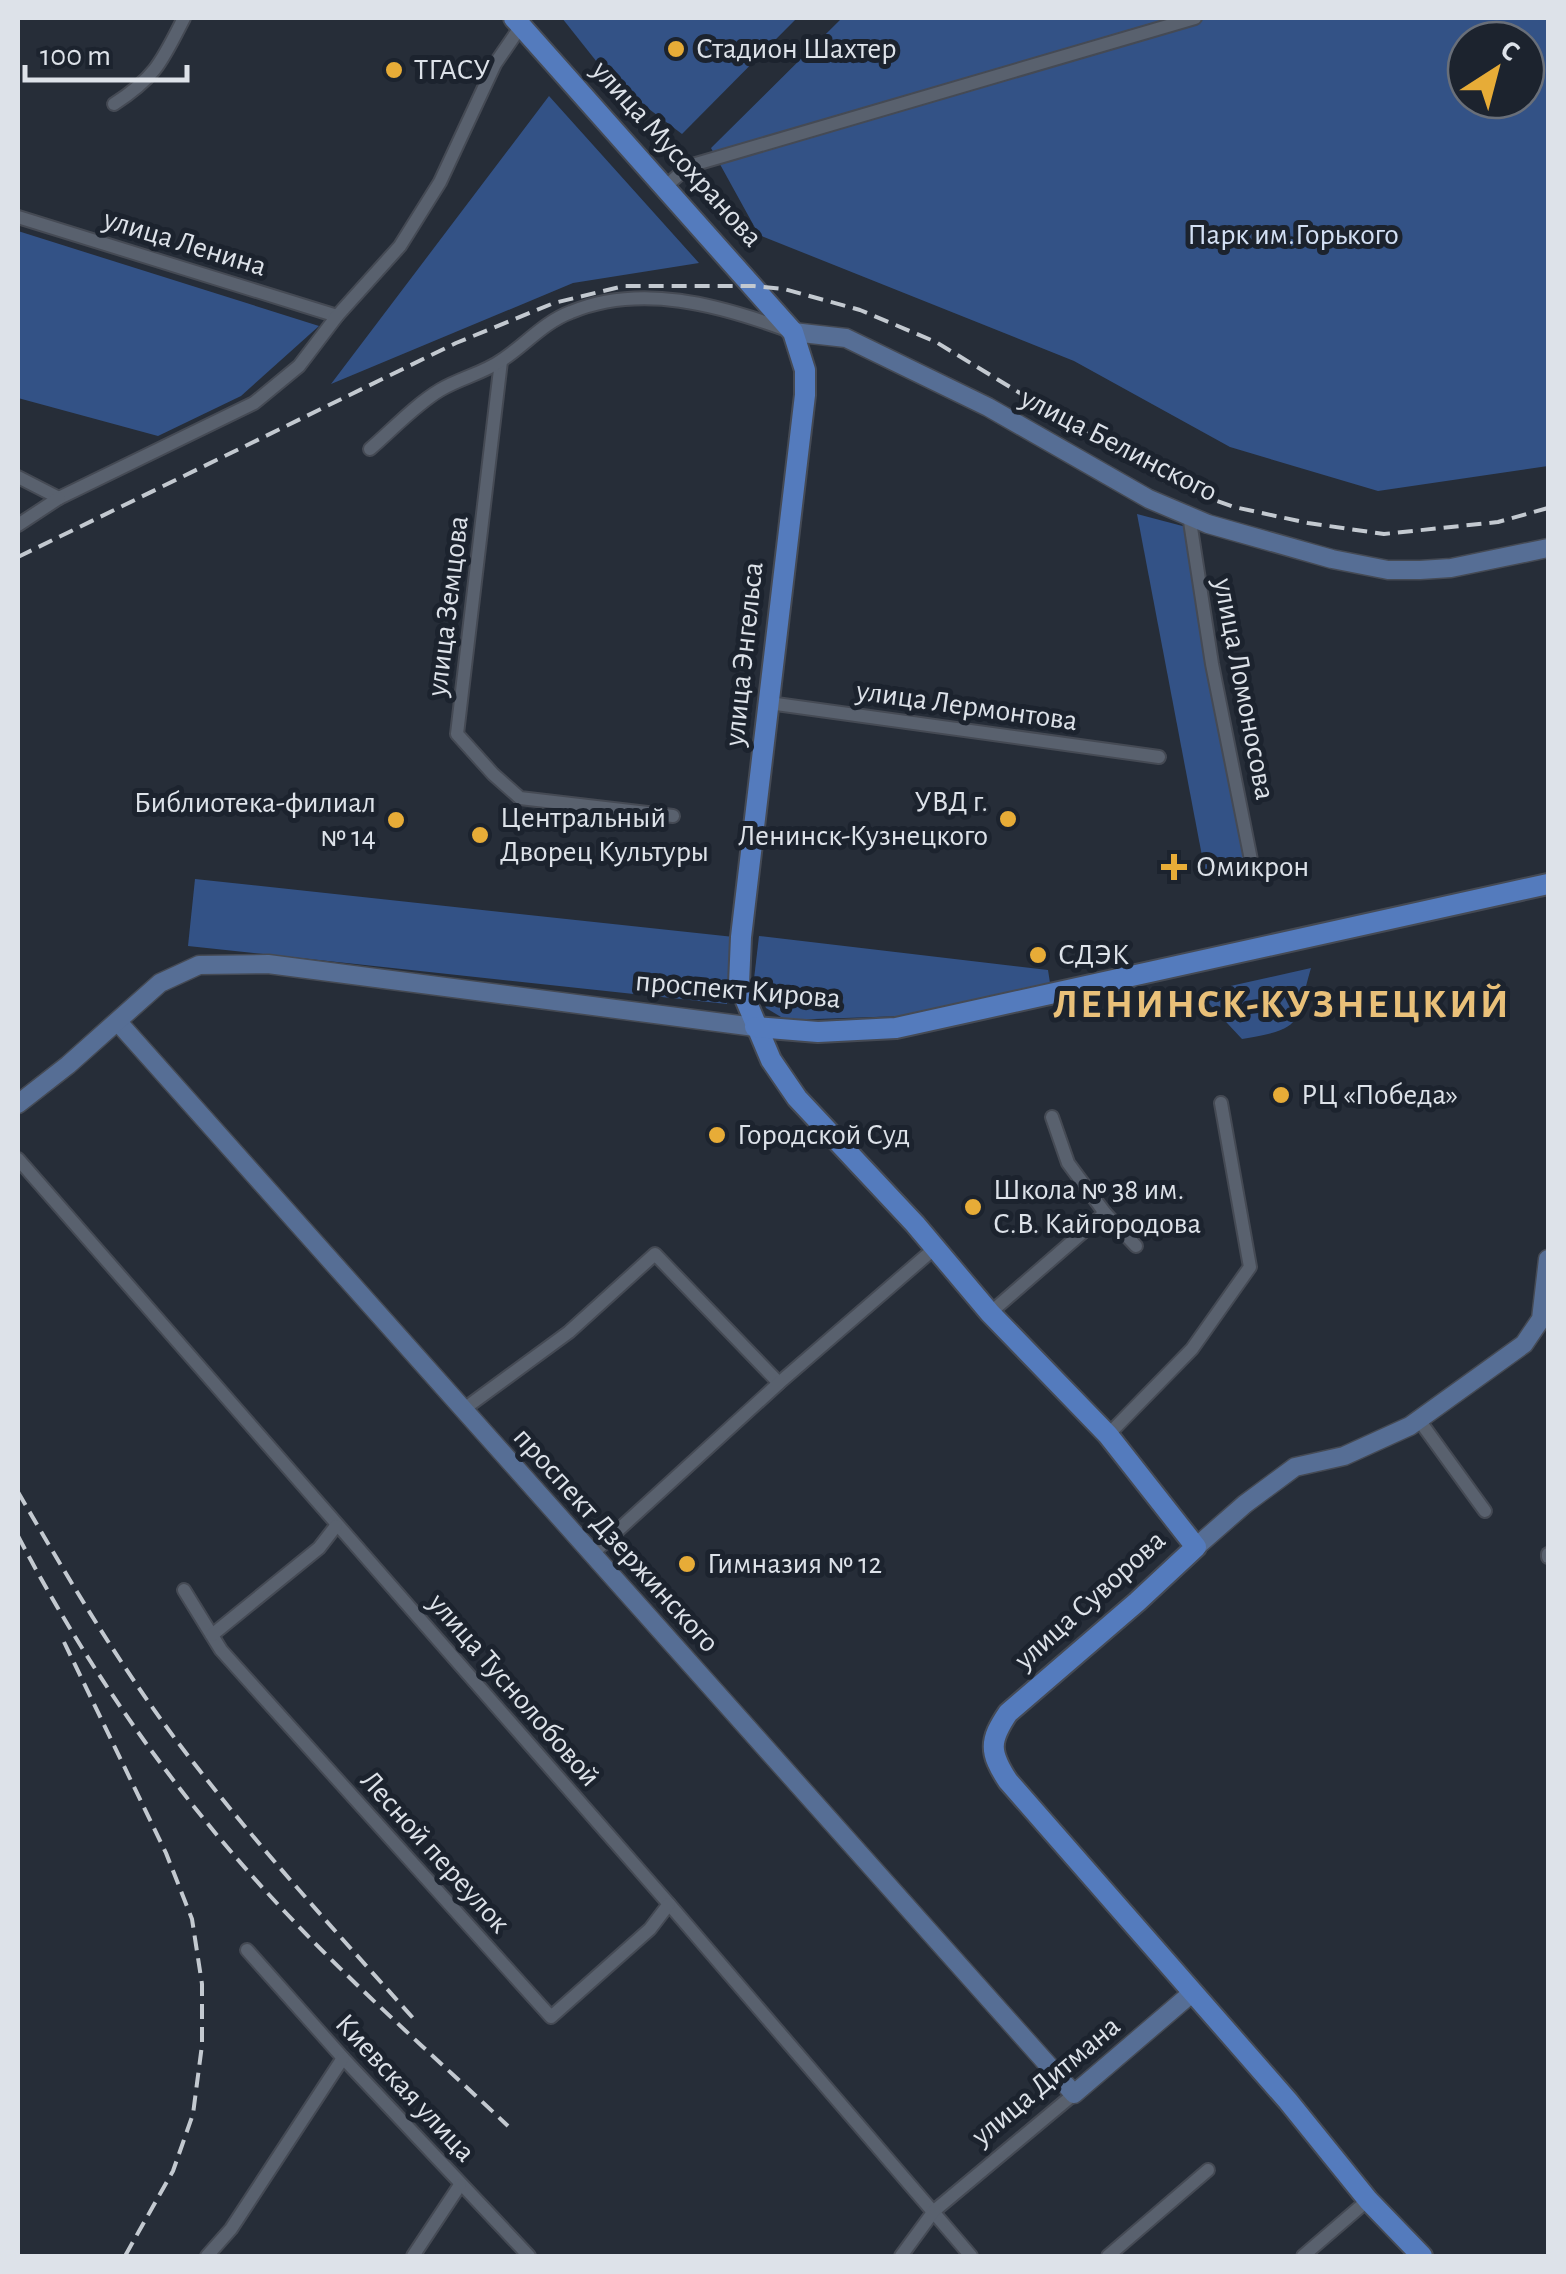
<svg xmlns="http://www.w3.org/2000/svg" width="1566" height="2274" viewBox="0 0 1566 2274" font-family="'Alegreya Sans',sans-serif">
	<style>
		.green { fill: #335286; fill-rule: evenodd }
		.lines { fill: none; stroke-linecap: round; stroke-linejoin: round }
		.street-casing { stroke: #454a54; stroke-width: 16 }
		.secondary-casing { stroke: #454a54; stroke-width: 21 }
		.primary-casing { stroke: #454a54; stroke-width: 24 }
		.street { stroke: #59616e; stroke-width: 12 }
		.secondary { stroke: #566e95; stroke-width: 18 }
		.primary { stroke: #547bbd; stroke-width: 20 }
		.rail { stroke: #c3c9d0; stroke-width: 4; stroke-dasharray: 15 8; stroke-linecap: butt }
		.poi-dot { fill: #e7ac37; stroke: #1c232e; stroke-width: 4 }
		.labels { text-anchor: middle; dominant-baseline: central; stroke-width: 10; stroke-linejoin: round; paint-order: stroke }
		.poi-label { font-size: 30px; fill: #dde2e9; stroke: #1c232e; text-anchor: start }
		.street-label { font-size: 30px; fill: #dde2e9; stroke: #1c232e }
		.park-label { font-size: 30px; fill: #d3e0f4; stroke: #1c232e }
		.district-label { font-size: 40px; font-weight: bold; letter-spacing: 2.5px; fill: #e9c079; stroke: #1c232e }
	</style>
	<rect width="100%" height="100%" fill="#262d38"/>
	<g class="green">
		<path d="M 562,18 L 797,18 L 682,134 L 612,81 Z"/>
		<path d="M 842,18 L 1548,18 L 1548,466 L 1378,491 L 1230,447 L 1074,361 L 759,235 L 711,148 ZM 1466,40 L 1526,40 L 1526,100 L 1466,100 Z"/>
		<path d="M 549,96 L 699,263 L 573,283 L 331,384 Z"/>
		<path d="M 18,231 L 319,326 L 241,396 L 158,436 L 18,398 Z"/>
		<path d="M 1137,514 L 1190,528 L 1257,869 L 1206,877 Z"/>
		<path d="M 195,879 L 734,937 L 727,1004 L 188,946 Z"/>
		<path d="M 759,936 L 1048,970 L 1050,983 L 903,1016 L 786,1020 L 766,1008 L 754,979 Z"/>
		<path d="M 1311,968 C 1294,1026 1305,1028 1242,1039 L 1199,993 Z"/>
	</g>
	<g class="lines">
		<g class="street-casing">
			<g id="street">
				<path d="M 114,104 C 156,77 162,61 184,18"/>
				<path d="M 666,186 L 689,166 L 1195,18"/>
				<path d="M 18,217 L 337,316"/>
				<path d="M 501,361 L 457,734 L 493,774 L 520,798 L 673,816"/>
				<path d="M 370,449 C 392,430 415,405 440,390 C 460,378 484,373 502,360 C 525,345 544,322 571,312 C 641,283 719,305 787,330"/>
				<path d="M 18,477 L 59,498 L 254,403 L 299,366 L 337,316 L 400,246 L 440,182 L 495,64 L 521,26"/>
				<path d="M 1189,515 L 1212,664 L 1253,870"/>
				<path d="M 18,525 L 59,498"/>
				<path d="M 769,703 L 1159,757"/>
				<path d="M 1052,1117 L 1068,1163 L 1105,1213 L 1136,1246"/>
				<path d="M 18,1159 L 669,1904 L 971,2256"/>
				<path d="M 990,1313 L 1105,1213"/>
				<path d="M 464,1409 L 569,1332 L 655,1254 L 779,1383"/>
				<path d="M 1419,1420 L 1485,1511"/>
				<path d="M 1108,1435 L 1192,1349 L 1250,1267 L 1221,1103"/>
				<path d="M 592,1554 L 779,1383 L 935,1248"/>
				<path d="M 1548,1554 L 1548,1557"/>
				<path d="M 184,1590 L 221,1650 L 551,2017 L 650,1929 L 669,1904"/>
				<path d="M 212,1635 L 319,1548 L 336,1526"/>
				<path d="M 247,1950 L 343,2058 L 529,2256"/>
				<path d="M 207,2256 L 231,2229 L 343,2058"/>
				<path d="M 413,2256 L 460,2185"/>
				<path d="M 901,2256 L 934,2211 L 1074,2094"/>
				<path d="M 1108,2256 L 1208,2170"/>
				<path d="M 1303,2256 L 1368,2200"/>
			</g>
		</g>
		<g class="secondary-casing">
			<g id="secondary">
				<path d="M 793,332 L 846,338 L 988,407 L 1149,499 L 1208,524 L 1332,559 L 1388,570 L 1420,570 L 1451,568 L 1548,548"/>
				<path d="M 118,1022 L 1074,2094 L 1193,1992"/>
				<path d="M 18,1104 L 68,1065 L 160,983 L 199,965 L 268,964 L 755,1027"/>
				<path d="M 1196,1547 L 1245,1504 L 1295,1467 L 1344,1456 L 1410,1426 L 1524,1344 L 1541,1319 L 1548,1259"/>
			</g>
		</g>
		<g class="primary-casing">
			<g id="primary">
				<path d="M 514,18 L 793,332 L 805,370 L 805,395 L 741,937 L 739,984 L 771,1060 L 797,1098 L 915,1224 L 990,1313 L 1108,1435 L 1196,1547 L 1137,1602 L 1008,1713 C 989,1741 989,1752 1008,1781 L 1288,2101 L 1368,2200 L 1422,2256"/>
				<path d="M 755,1027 L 818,1032 L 896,1028 L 1548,884"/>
			</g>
		</g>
		<use href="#street" class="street"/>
		<use href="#secondary" class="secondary"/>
		<use href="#primary" class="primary"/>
		<g class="rail">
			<path d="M 18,557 L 456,343 L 554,303 L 624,286 L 754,286 L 784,289 L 860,310 L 936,342 L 1168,483 L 1234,507 L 1308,523 L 1384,534 L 1498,522 L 1548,508"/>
			<path d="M 18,1492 C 72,1585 127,1678 193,1762 C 262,1851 338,1934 413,2018"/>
			<path d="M 18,1536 C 89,1672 181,1802 287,1914 C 356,1988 434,2056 508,2126"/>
			<path d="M 64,1642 L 166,1853 L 192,1919 L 202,1984 L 202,2045 L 193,2114 L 173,2171 L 125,2256"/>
		</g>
	</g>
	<g class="poi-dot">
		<circle cx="676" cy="49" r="10"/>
		<circle cx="394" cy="70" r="10"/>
		<circle cx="1008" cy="819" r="10"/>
		<circle cx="396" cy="820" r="10"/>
		<circle cx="480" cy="835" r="10"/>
		<path d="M1169 852h10v10h10v10h-10v10h-10v-10h-10v-10h10z"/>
		<circle cx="1038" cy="955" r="10"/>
		<circle cx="1281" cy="1095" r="10"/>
		<circle cx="717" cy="1135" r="10"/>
		<circle cx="973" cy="1207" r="10"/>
		<circle cx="687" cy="1564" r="10"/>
	</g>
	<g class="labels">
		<g class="poi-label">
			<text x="696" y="49">Стадион Шахтер</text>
			<text x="414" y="70">ТГАСУ</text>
			<text x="988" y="802" text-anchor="end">УВД г.<tspan x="988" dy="34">Ленинск-Кузнецкого</tspan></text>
			<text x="376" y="803" text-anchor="end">Библиотека-филиал<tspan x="376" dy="34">№ 14</tspan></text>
			<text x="500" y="818">Центральный<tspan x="500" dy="34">Дворец Культуры</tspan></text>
			<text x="1196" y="867">Омикрон</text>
			<text x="1058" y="955">СДЭК</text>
			<text x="1301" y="1095">РЦ «Победа»</text>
			<text x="737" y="1135">Городской Суд</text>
			<text x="993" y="1190">Школа № 38 им.<tspan x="993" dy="34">С.В. Кайгородова</tspan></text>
			<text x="707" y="1564">Гимназия № 12</text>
		</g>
		<g class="street-label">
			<text transform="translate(677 154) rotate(48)">улица Мусохранова</text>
			<text transform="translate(185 243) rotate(17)">улица Ленина</text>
			<text transform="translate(1119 445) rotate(27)">улица Белинского</text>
			<text transform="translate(448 606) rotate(-83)">улица Земцова</text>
			<text transform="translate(744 654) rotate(-84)">улица Энгельса</text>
			<text transform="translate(1244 689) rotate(79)">улица Ломоносова</text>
			<text transform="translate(967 706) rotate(8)">улица Лермонтова</text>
			<text transform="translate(738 990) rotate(5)">проспект Кирова</text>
			<text transform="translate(616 1540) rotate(48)">проспект Дзержинского</text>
			<text transform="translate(1090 1600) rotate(-42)">улица Суворова</text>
			<text transform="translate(514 1690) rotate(49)">улица Туснолобовой</text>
			<text transform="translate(435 1852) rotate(48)">Лесной переулок</text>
			<text transform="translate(1046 2081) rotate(-40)">улица Дитмана</text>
			<text transform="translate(405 2088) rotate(47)">Киевская улица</text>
		</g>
		<g class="park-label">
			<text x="1293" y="235">Парк им.Горького</text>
		</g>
		<g class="district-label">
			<text x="1282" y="1005">ЛЕНИНСК-КУЗНЕЦКИЙ</text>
		</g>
	</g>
	<rect width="1566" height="2274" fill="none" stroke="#dde2e9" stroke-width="40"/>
	<g transform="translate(1496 70) rotate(36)"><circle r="48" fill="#1c232e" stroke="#696f79" stroke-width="2.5"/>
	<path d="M0-8L18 38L0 25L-18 38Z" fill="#e7ac37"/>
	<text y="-15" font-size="28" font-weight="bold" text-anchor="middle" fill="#dde2e9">С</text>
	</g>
	<path d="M25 65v15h162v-15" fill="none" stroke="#dde2e9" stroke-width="5"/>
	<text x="40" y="65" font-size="30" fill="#dde2e9" stroke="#1c232e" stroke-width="8" paint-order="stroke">100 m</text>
</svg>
